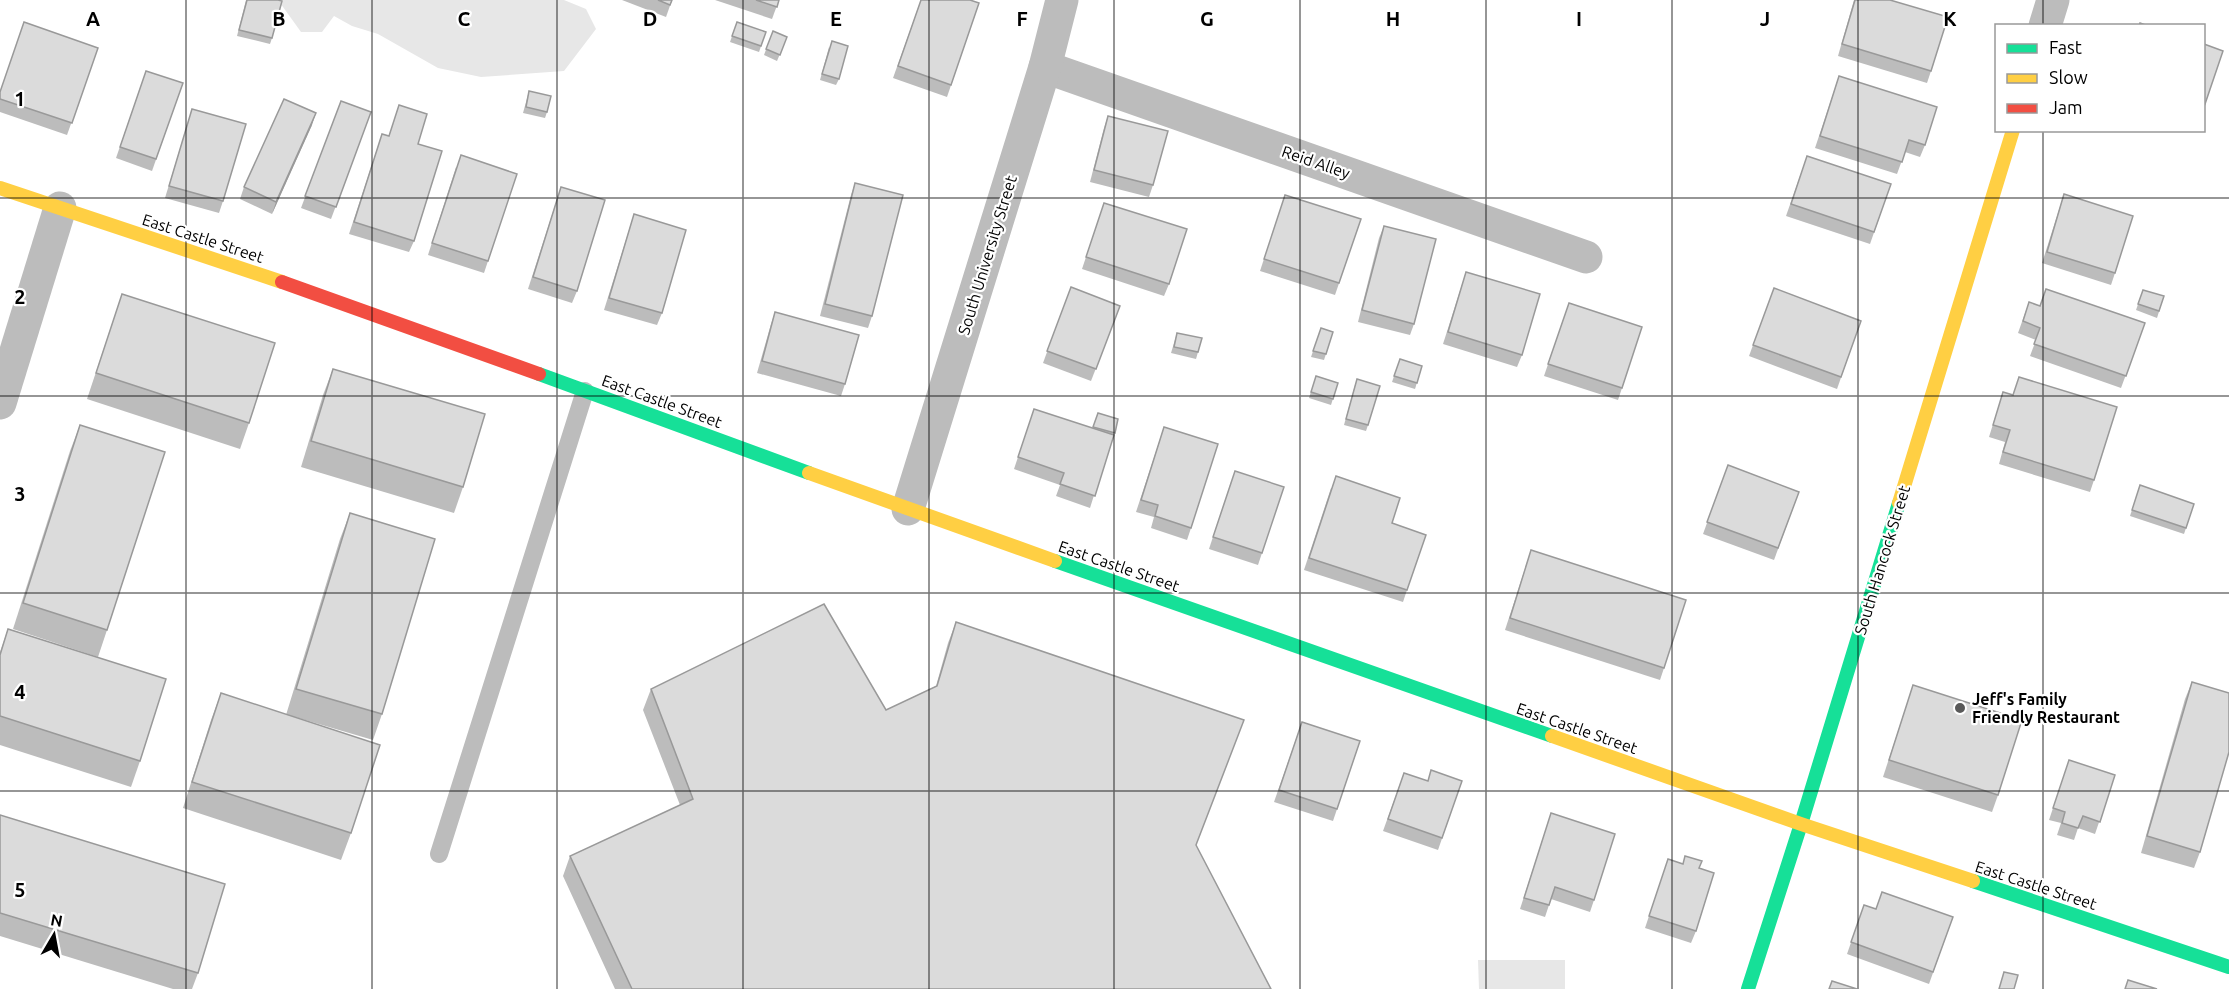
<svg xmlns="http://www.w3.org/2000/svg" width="2229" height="989" viewBox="0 0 2229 989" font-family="Ubuntu,sans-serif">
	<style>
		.green { fill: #e7e7e7 }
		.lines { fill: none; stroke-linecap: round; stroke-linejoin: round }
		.lane { stroke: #bcbcbc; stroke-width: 18 }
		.street { stroke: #bcbcbc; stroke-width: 33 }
		.fast { stroke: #16e098; stroke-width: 14 }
		.slow { stroke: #ffcf43; stroke-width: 14 }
		.jam { stroke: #f24e42; stroke-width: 14 }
		.wall { fill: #bcbcbc }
		.shaded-wall { fill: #999 }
		.building { fill: #dbdbdb; stroke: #999; stroke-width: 1.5 }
		.grid { fill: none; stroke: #000; stroke-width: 1.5; stroke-opacity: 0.55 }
		.poi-dot { fill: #595959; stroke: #fff; stroke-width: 2 }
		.labels { text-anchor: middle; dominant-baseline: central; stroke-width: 4.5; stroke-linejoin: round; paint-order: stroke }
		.street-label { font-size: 16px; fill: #000; stroke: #fff }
		.poi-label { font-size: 16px; font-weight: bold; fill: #000; stroke: #fff; text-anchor: start }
		.grid-label { font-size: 20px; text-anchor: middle; font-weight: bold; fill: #000; stroke: #fff; stroke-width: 4.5; stroke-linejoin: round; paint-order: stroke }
	</style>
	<rect width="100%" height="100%" fill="#fff"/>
	<g class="green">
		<path d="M 278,0 L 564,0 L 586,9 L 596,29 L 564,71 L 481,77 L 438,68 L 378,34 L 352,26 L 334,16 L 322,32 L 301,32 Z"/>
		<path d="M 1478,960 L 1565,960 L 1565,989 L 1479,989 Z"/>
	</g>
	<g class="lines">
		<path class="lane" d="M 439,854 L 585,391"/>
		<g class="street">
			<path d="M 2045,26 L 2053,0"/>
			<path d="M 1045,67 L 1586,257"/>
			<path d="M 0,403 L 60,208"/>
			<path d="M 908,509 L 1045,67 L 1062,0"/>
		</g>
		<g class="fast">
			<path d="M 539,374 L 809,473"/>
			<path d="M 1055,561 L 1552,736"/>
			<path d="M 1973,881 L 2229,967"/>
			<path d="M 1748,989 L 1801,824 L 1899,503"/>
		</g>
		<g class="slow">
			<path d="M 0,188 L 282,282"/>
			<path d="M 809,473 L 1055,561"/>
			<path d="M 1899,503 L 2013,130"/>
			<path d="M 1552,736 L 1801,824 L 1973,881"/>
		</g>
		<path class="jam" d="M 282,282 L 539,374"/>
	</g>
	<g class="wall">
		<path d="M 246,0 L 278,0 L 272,38 L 270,44 L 237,36 Z"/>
		<path d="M 622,0 L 672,0 L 666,17 Z"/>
		<path d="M 715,0 L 779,0 L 772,19 Z"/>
		<path d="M 921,0 L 979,3 L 947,97 L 893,78 Z"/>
		<path d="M 1854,0 L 1890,0 L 1931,71 L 1927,83 L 1838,56 Z"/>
		<path d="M 737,22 L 766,32 L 759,52 L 730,42 Z"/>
		<path d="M 773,31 L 787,37 L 777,61 L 764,55 Z"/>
		<path d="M 829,47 L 839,79 L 836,85 L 820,80 Z"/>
		<path d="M 98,48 L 67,135 L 0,112 L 0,91 Z"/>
		<path d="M 146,71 L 183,83 L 152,171 L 116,158 Z"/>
		<path d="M 1839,76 L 1925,145 L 1920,157 L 1905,152 L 1897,174 L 1815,148 Z"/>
		<path d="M 529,91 L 547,112 L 545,118 L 523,113 Z"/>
		<path d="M 341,101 L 371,112 L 331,219 L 301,208 Z"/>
		<path d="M 399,105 L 418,144 L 414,241 L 409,252 L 349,234 L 382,134 L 389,136 Z"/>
		<path d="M 192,109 L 223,201 L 219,213 L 165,198 Z"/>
		<path d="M 1108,116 L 1153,185 L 1149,197 L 1090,182 L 1104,128 Z"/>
		<path d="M 312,125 L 272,214 L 240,199 L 244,187 Z"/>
		<path d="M 1807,156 L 1891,184 L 1870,244 L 1786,216 Z"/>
		<path d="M 456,167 L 488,261 L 484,273 L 428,255 Z"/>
		<path d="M 855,183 L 872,316 L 868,328 L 820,316 L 851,195 Z"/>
		<path d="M 561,187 L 577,291 L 572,303 L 528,289 Z"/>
		<path d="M 2064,194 L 2115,273 L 2111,285 L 2042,263 Z"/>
		<path d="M 1104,203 L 1169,284 L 1164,296 L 1082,269 Z"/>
		<path d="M 1281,207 L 1361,219 L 1335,295 L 1260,271 Z"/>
		<path d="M 634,214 L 662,313 L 657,325 L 604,310 Z"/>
		<path d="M 1384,226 L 1414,324 L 1410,335 L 1358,322 L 1379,238 Z"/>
		<path d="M 1466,272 L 1522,355 L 1517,367 L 1443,344 Z"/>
		<path d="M 1071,287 L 1120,306 L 1091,381 L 1043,363 Z"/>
		<path d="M 1774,288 L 1861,321 L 1837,389 L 1749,356 Z"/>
		<path d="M 2143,290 L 2164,296 L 2157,318 L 2136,310 Z"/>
		<path d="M 122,294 L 249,423 L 240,449 L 87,399 Z"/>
		<path d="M 2029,302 L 2040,306 L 2145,323 L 2121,388 L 2030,356 L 2036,340 L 2018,333 Z"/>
		<path d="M 1569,303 L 1622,388 L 1618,400 L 1544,376 Z"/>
		<path d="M 775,312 L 845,384 L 841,396 L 757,373 L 771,324 Z"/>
		<path d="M 1321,328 L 1333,332 L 1324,360 L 1311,357 Z"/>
		<path d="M 1177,333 L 1198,352 L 1196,359 L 1171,353 Z"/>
		<path d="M 1400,359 L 1422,366 L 1415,389 L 1392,382 Z"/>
		<path d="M 333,369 L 463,487 L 454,513 L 301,467 L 323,395 Z"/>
		<path d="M 1316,376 L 1338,383 L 1331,405 L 1309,398 Z"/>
		<path d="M 2019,377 L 2094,480 L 2090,492 L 1999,464 L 2005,442 L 1989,437 L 2003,392 L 2013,395 Z"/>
		<path d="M 1355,385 L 1368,425 L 1366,431 L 1344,425 Z"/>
		<path d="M 1098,413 L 1118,419 L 1090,508 L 1056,496 L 1060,485 L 1014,469 L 1030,421 L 1093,428 Z"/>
		<path d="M 80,425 L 107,630 L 98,657 L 13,629 L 70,451 Z"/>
		<path d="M 1164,427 L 1191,528 L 1187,540 L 1151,528 L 1154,517 L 1136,512 Z"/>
		<path d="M 1728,465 L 1799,492 L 1774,560 L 1703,534 Z"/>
		<path d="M 1231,482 L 1262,553 L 1258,565 L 1209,549 Z"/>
		<path d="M 2140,485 L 2194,504 L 2184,534 L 2130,516 Z"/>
		<path d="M 1331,488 L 1392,523 L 1407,590 L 1403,602 L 1304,570 Z"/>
		<path d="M 350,513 L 382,714 L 373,740 L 295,717 L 351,833 L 341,860 L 183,808 L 211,720 L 221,693 L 286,715 L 340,539 Z"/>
		<path d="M 1531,550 L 1664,668 L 1660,680 L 1505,630 Z"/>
		<path d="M 956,622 L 1196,846 L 1271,989 L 615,989 L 563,876 L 570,856 L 680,805 L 643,710 L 651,689 L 886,710 L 936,686 L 948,643 Z"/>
		<path d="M 8,629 L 140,761 L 131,787 L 0,745 L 0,652 Z"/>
		<path d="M 2192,682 L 2200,852 L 2194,868 L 2141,853 L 2185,699 Z"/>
		<path d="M 1913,685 L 1998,795 L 1992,812 L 1883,777 Z"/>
		<path d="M 1302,722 L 1360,741 L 1333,821 L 1274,802 Z"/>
		<path d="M 2065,772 L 2115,775 L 2095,834 L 2078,828 L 2074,840 L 2057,835 L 2061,823 L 2049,820 Z"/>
		<path d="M 1404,773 L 1428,781 L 1462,781 L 1438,850 L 1383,831 Z"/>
		<path d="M 1551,813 L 1594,900 L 1590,912 L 1551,899 L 1545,917 L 1520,909 Z"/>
		<path d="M 0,815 L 198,973 L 192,989 L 173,989 L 0,936 Z"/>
		<path d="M 1668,859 L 1682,864 L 1699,868 L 1696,931 L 1691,943 L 1645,928 Z"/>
		<path d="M 1864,905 L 1876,909 L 1953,917 L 1929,984 L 1847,954 Z"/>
	</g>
	<path class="shaded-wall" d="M 316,113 L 312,125 L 272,214 L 276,202 Z"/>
	<g class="building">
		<path d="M 247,0 L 278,0 L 282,1 L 272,38 L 239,30 Z"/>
		<path d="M 658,0 L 672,0 L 670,5 Z"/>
		<path d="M 756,0 L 779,0 L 777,7 Z"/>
		<path d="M 921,0 L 970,0 L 979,3 L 951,85 L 898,66 Z"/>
		<path d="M 1855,0 L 1890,0 L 1948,17 L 1931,71 L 1842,44 Z"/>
		<path d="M 24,22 L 98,48 L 72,123 L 0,99 L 0,92 Z"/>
		<path d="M 737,22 L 766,32 L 761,46 L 732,36 Z"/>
		<path d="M 2140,23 L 2148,26 L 2139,26 Z"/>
		<path d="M 773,31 L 787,37 L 780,55 L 766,49 Z"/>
		<path d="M 832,41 L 848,46 L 839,79 L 822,74 Z"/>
		<path d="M 2204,44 L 2223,51 L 2205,104 L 2204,103 Z"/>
		<path d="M 146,71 L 183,83 L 156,159 L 120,147 Z"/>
		<path d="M 1839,76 L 1937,107 L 1925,145 L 1909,140 L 1902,162 L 1820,136 Z"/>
		<path d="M 529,91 L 551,96 L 547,112 L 526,107 Z"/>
		<path d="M 284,99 L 316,113 L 276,202 L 244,187 Z"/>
		<path d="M 341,101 L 371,112 L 336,207 L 305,196 Z"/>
		<path d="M 399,105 L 427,114 L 418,144 L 442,151 L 414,241 L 354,222 L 382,134 L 389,136 Z"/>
		<path d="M 192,109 L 246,124 L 223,201 L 169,186 Z"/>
		<path d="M 1108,116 L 1168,131 L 1153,185 L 1094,170 Z"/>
		<path d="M 461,155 L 517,174 L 488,261 L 432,243 Z"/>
		<path d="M 1807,156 L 1891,184 L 1874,232 L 1791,204 Z"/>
		<path d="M 855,183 L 903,195 L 872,316 L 825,304 Z"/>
		<path d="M 561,187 L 605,200 L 577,291 L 533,277 Z"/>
		<path d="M 2064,194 L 2133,216 L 2115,273 L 2047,252 Z"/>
		<path d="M 1285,195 L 1361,219 L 1339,283 L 1264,259 Z"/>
		<path d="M 1104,203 L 1187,229 L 1169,284 L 1086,257 Z"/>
		<path d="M 634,214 L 686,230 L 662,313 L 609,298 Z"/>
		<path d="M 1384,226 L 1436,239 L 1414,324 L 1362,310 Z"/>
		<path d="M 1466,272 L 1540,294 L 1522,355 L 1448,332 Z"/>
		<path d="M 1071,287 L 1120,306 L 1096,369 L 1047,351 Z"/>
		<path d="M 1774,288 L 1861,321 L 1841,377 L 1753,345 Z"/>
		<path d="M 2046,289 L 2145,323 L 2126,376 L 2034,344 L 2040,328 L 2023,321 L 2029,302 L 2040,306 Z"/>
		<path d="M 2143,290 L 2164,296 L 2159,311 L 2138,304 Z"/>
		<path d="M 122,294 L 275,343 L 249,423 L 96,373 Z"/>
		<path d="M 1569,303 L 1642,327 L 1622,388 L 1548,364 Z"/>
		<path d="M 775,312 L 859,335 L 845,384 L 762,361 Z"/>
		<path d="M 1321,328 L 1333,332 L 1326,354 L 1313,351 Z"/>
		<path d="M 1177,333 L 1202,338 L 1198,352 L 1174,347 Z"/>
		<path d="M 1400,359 L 1422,366 L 1417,383 L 1394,376 Z"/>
		<path d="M 333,369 L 485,414 L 463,487 L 311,441 Z"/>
		<path d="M 1316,376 L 1338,383 L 1333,399 L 1311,392 Z"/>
		<path d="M 2019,377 L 2117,407 L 2094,480 L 2003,452 L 2010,430 L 1993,425 L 2003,392 L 2013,395 Z"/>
		<path d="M 1357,379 L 1380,386 L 1368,425 L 1346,419 Z"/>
		<path d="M 1034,409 L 1114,435 L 1095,496 L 1060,484 L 1064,473 L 1018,457 Z"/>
		<path d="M 1098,413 L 1118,419 L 1115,433 L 1093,427 Z"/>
		<path d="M 80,425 L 165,452 L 107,630 L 23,603 Z"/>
		<path d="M 1164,427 L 1218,444 L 1191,528 L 1155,516 L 1158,505 L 1141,500 Z"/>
		<path d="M 1728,465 L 1799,492 L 1778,548 L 1707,522 Z"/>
		<path d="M 1235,471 L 1284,487 L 1262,553 L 1213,537 Z"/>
		<path d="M 1336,476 L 1400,498 L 1392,523 L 1426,535 L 1407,590 L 1309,558 Z"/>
		<path d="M 2140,485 L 2194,504 L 2186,528 L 2132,510 Z"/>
		<path d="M 350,513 L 435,539 L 382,714 L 296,689 Z"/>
		<path d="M 1531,550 L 1686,600 L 1664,668 L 1510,618 Z"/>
		<path d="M 824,604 L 886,710 L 937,686 L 956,622 L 1244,720 L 1196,845 L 1271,989 L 632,989 L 570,856 L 693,799 L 651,689 Z"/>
		<path d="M 8,629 L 166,679 L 140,761 L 0,716 L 0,655 Z"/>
		<path d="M 2192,682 L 2229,693 L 2229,752 L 2200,852 L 2147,836 Z"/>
		<path d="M 1913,685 L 2022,720 L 1998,795 L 1889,760 Z"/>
		<path d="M 221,693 L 380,745 L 351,833 L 192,782 Z"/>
		<path d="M 1302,722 L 1360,741 L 1337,809 L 1279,790 Z"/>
		<path d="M 2069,760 L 2115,775 L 2100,822 L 2083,816 L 2078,828 L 2062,823 L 2065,812 L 2053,808 Z"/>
		<path d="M 1431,770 L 1462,781 L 1442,838 L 1388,819 L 1404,773 L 1428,781 Z"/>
		<path d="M 1551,813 L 1615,834 L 1594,900 L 1555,887 L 1549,905 L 1524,898 Z"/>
		<path d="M 0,815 L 225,884 L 198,973 L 0,913 Z"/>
		<path d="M 1685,856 L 1702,861 L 1699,868 L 1714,873 L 1696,931 L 1649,916 L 1668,859 L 1683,864 Z"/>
		<path d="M 1882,892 L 1953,917 L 1933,972 L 1851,942 L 1864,905 L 1876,909 Z"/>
		<path d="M 2004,972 L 2018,975 L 2014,989 L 1999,989 Z"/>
		<path d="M 2128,980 L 2157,989 L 2125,989 Z"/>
		<path d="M 1832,981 L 1857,989 L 1829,989 Z"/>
	</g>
	<path class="grid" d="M 186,0 L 186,989M 372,0 L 372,989M 557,0 L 557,989M 743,0 L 743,989M 929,0 L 929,989M 1114,0 L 1114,989M 1300,0 L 1300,989M 1486,0 L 1486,989M 1672,0 L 1672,989M 1858,0 L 1858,989M 2043,0 L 2043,26M 2043,130 L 2043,989M 0,198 L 2229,198M 0,396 L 2229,396M 0,593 L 2229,593M 0,791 L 2229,791"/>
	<circle class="poi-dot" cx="1960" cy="708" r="6"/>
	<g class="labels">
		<g class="street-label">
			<text transform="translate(1316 162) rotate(19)">Reid Alley</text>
			<text transform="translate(203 238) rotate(18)">East Castle Street</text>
			<text transform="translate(987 255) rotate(-73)">South University Street</text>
			<text transform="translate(662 401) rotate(20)">East Castle Street</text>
			<text transform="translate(1882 560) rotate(-73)">South Hancock Street</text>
			<text transform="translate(1119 566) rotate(19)">East Castle Street</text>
			<text transform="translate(1577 728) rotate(19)">East Castle Street</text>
			<text transform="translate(2036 885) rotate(18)">East Castle Street</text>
		</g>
		<g class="poi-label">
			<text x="1972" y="699">Jeff's Family<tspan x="1972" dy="18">Friendly Restaurant</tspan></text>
		</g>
	</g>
	<g class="grid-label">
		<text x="93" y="26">A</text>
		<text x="279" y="26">B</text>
		<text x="464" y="26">C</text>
		<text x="650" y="26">D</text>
		<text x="836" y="26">E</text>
		<text x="1022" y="26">F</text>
		<text x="1207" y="26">G</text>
		<text x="1393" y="26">H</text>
		<text x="1579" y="26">I</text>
		<text x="1765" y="26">J</text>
		<text x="1950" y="26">K</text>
		<text x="20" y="106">1</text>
		<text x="20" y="304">2</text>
		<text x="20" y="501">3</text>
		<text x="20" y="699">4</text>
		<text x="20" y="897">5</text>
	</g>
	<rect x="1995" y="24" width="210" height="108" fill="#ffffff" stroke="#999999" stroke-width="1.5"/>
	<rect x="2007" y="44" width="30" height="9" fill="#16e098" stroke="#999999" stroke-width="1.5"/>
	<text x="2049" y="54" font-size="18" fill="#000000">Fast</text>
	<rect x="2007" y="74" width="30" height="9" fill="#ffcf43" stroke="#999999" stroke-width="1.5"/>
	<text x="2049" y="84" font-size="18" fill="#000000">Slow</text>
	<rect x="2007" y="104" width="30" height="9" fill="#f24e42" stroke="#999999" stroke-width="1.5"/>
	<text x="2049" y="114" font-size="18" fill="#000000">Jam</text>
	<g transform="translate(54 935) rotate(10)" stroke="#ffffff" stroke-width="4.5" paint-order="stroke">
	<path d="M0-4.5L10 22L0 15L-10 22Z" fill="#000000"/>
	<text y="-9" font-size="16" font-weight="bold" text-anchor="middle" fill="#000000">N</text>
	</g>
</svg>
